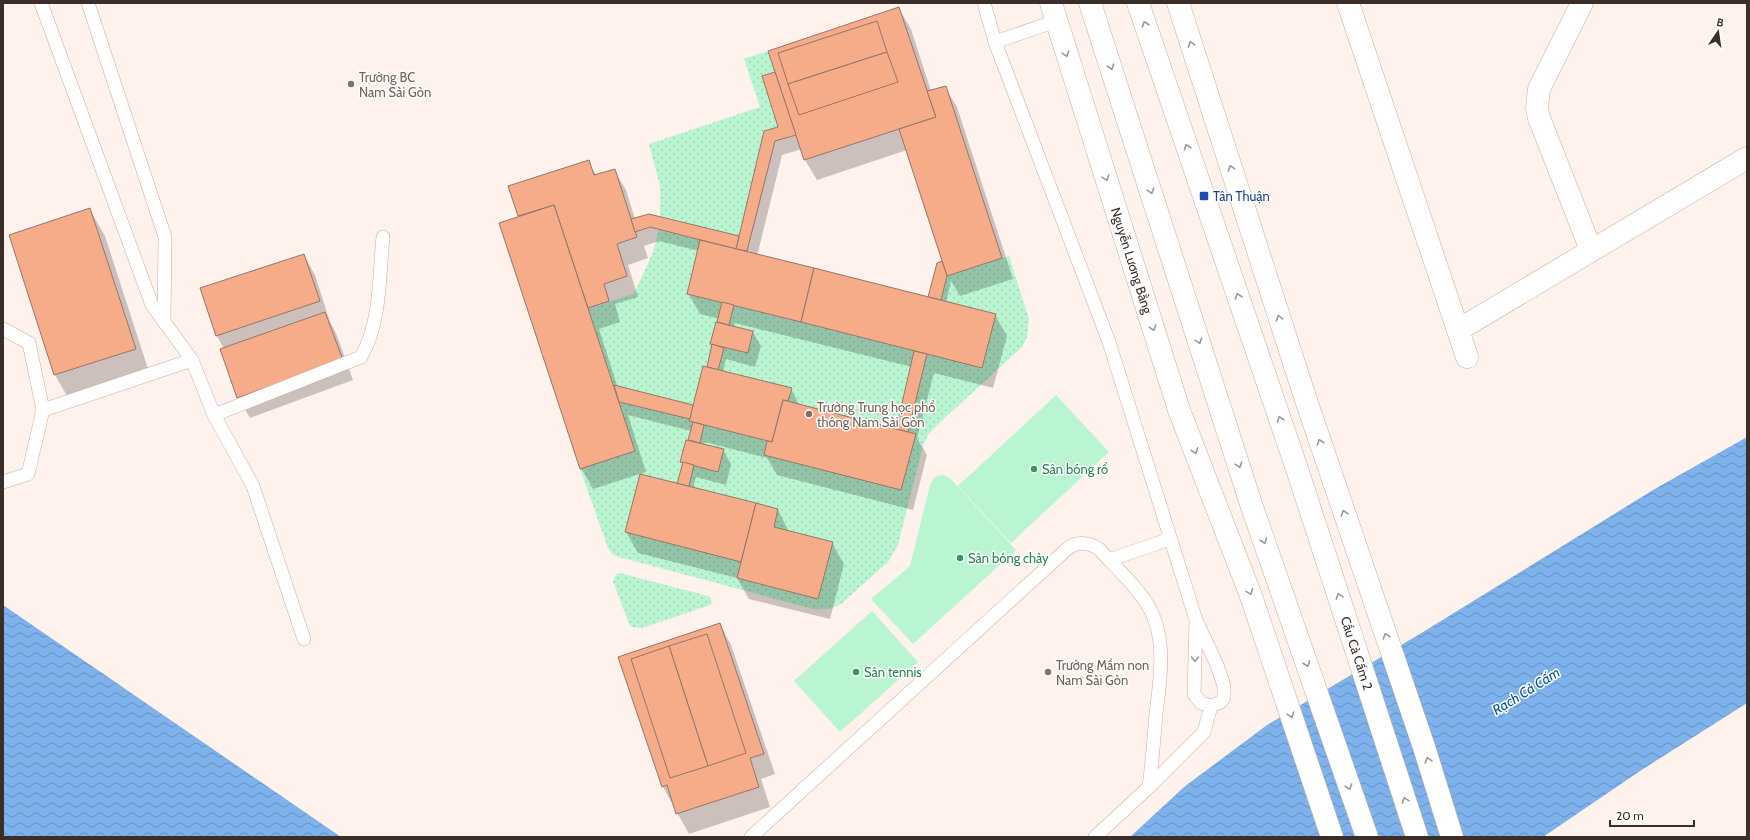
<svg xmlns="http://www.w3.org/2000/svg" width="1750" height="840" viewBox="0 0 1750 840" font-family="Cabin,sans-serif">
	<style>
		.grass { fill: url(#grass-dots) }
		.garden { fill: #baf5d1 }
		.water { fill: url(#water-waves) }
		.shadow { fill: #0003; fill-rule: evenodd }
		.building { fill: #f6ab89; stroke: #947668 }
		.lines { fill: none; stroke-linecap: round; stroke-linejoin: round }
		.service-casing { stroke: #cdac9d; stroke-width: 14 }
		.minor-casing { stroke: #cdac9d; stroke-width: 23 }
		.secondary-casing { stroke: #cdac9d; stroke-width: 23 }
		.service { stroke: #fff; stroke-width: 13 }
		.minor { stroke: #fff; stroke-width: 22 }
		.secondary { stroke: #fff; stroke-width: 22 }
		.oneway { stroke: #9d9694 }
		.education-dot { fill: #8d6e63; stroke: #fff; stroke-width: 1.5 }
		.transit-dot { fill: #1a4fb4; stroke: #fff; stroke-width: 1.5 }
		.leisure-dot { fill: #2e9e5b; stroke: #fff; stroke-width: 1.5 }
		.labels { text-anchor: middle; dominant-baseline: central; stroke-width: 3; stroke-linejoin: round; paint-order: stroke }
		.education-label { font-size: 13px; fill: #785e54; stroke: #fff; text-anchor: start }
		.transit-label { font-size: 13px; fill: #164399; stroke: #fff; text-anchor: start }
		.street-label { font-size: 13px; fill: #3b2e28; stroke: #fff }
		.leisure-label { font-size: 13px; fill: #27864d; stroke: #fff; text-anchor: start }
		.water-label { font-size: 14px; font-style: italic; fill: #005498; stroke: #fff }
	</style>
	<defs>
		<pattern id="grass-dots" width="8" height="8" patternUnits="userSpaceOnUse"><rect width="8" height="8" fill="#baf5d1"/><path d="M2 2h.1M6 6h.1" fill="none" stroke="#a1d2b3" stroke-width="1.8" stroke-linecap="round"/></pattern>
		<pattern id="water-waves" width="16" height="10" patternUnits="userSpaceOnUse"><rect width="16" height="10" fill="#7db2ec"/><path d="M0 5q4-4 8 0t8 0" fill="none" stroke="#6891bf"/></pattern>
	</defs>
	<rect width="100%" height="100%" fill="#fff1eb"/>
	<g class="grass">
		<path d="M 768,51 L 775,72 L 762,76 L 778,127 L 764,132 L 739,236 L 660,216 L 660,186 L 649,144 L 760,107 L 744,59 Z"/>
		<path d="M 659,230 L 700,240 L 687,293 L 722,302 L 717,322 L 716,322 L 707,367 L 693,405 L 614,385 L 588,308 L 634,294 L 653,252 Z"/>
		<path d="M 1009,256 L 1029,319 L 1027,337 L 1022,347 L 937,425 L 928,435 L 923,446 L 898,545 L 888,562 L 841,604 C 832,609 824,610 813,609 L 619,557 L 612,554 L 608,548 L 580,469 L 619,402 L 690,419 L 693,422 L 688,440 L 686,440 L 680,462 L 683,462 L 677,484 L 640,474 L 625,532 L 741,562 L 737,578 L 818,599 L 833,542 L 774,527 L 778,509 L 689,486 L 694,465 L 724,449 L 700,443 L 704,425 L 767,441 L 764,455 L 901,490 L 915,434 L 908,432 L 927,354 L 982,368 L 941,300 L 947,276 Z"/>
		<path d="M 734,305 L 914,351 L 896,429 L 788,401 L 792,389 L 718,370 L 724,348 L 748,353 L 753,331 L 729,325 Z"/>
		<path d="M 620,573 L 708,596 L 711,599 L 712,603 L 710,605 L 642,628 L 632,627 L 629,624 L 613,581 L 616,574 Z"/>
	</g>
	<g class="garden">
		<path d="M 1056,395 L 1109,452 L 1011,543 L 958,486 Z"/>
		<path d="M 943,475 L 950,478 L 1016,550 L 913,644 L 871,599 L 910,566 L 930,485 L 934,477 Z"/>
		<path d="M 872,611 L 918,662 L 840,732 L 794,681 Z"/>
	</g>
	<g class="water">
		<path d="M 1747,437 L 1747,703 L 1643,769 L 1543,837 L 1130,837 L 1184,787 L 1267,725 L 1423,632 L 1653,490 Z"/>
		<path d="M 3,605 L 341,837 L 3,837 Z"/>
	</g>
	<g class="shadow">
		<path d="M 899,9 L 911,29 L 931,91 L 945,87 L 957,107 L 1013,279 L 960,296 L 951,281 L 946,303 L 995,315 L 1007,336 L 993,388 L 934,373 L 917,438 L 927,455 L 913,510 L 777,475 L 767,458 L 705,442 L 704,445 L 723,450 L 731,464 L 726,485 L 696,477 L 693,489 L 778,510 L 789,532 L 832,543 L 844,564 L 830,619 L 749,599 L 737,578 L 638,553 L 626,532 L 678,485 L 683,465 L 681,462 L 690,442 L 691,431 L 628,415 L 646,472 L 593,489 L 581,468 L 520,217 L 510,187 L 588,161 L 596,175 L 614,170 L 626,190 L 635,219 L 649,215 L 739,237 L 780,127 L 774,73 ZM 802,149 L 805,160 L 817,180 L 907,150 L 943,262 L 937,264 L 931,299 L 757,256 L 782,155 ZM 659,241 L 699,251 L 688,293 L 700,314 L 719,319 L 720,324 L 711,344 L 709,369 L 694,406 L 618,388 L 599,329 L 620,322 L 615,304 L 638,297 L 628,265 L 648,258 L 644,246 ZM 735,323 L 912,367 L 898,430 L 800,406 L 791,389 L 723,372 L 726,359 L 755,367 L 761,346 L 753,332 L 734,327 Z"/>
		<path d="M 90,210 L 105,236 L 150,375 L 70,401 L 55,375 L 10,235 Z"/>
		<path d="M 304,255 L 315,275 L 330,322 L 336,333 L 353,380 L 250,418 L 238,397 L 224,349 L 217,336 Z"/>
		<path d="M 720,624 L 731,645 L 775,774 L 761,779 L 770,807 L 689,834 L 663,787 Z"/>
	</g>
	<g class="building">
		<path d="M 899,7 L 936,117 L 804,160 L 768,51 Z"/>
		<path d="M 877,21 L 887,52 L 788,84 L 778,53 Z"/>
		<path d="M 887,52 L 898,82 L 799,115 L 788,84 Z"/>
		<path d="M 775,72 L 796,135 L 775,141 L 747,251 L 736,249 L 764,131 L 778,127 L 762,76 Z"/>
		<path d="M 946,86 L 1002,258 L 947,276 L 899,129 L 936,117 L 927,91 Z"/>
		<path d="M 589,160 L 594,175 L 615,169 L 637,237 L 617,244 L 627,276 L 604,284 L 609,301 L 588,308 L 554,205 L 518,216 L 508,186 Z"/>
		<path d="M 554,205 L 635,451 L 580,469 L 499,223 Z"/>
		<path d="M 90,208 L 136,349 L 54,375 L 9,235 Z"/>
		<path d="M 649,214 L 739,236 L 736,249 L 650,227 L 635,232 L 631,219 Z"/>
		<path d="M 700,240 L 814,268 L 801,322 L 687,294 Z"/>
		<path d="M 304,254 L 320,301 L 216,336 L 200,288 Z"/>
		<path d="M 942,261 L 947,276 L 941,300 L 928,297 L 937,263 Z"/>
		<path d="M 814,268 L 996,314 L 982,368 L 801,322 Z"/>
		<path d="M 722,302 L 734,305 L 729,325 L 717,322 Z"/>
		<path d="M 325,312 L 343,360 L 237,398 L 220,349 Z"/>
		<path d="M 716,322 L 753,331 L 748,353 L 710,344 Z"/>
		<path d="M 712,344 L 724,348 L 718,370 L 707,367 Z"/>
		<path d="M 914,351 L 927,354 L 908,432 L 896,429 Z"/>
		<path d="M 703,366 L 792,388 L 788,401 L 783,400 L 772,442 L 689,421 Z"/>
		<path d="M 614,385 L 693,405 L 690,419 L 619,402 Z"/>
		<path d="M 783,400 L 916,434 L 901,490 L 764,455 L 767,441 L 772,442 Z"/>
		<path d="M 693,422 L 704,425 L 700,443 L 688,440 Z"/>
		<path d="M 686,440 L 724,449 L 718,472 L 680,462 Z"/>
		<path d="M 683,462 L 694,465 L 689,486 L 677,484 Z"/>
		<path d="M 640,474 L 756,503 L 741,562 L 625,532 Z"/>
		<path d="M 756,503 L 778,509 L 774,527 L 833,542 L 818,599 L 737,578 Z"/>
		<path d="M 720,623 L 764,754 L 750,758 L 759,787 L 676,814 L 667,785 L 662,787 L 618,657 Z"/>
		<path d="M 707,634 L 746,753 L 708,766 L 669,646 Z"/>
		<path d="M 669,646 L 708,766 L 670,778 L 631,659 Z"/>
	</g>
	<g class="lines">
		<g class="service-casing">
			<g id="service">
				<path d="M 88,3 L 165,237 L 164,322"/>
				<path d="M 984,3 L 995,42 L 1109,342 L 1196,620 L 1217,665 L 1224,686 L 1224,697 L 1221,702 L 1211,706 L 1201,703 L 1194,694 L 1196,620"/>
				<path d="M 995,42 L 1056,21"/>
				<path d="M 3,329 L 29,343 L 43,410"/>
				<path d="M 192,360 L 214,415 L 253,486 L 304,639"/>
				<path d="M 214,415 L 361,357 C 381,323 379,276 383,237"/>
				<path d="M 3,482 L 28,474 L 43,410 L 192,360 L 152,305 L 41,3"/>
				<path d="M 1109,560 L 1170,539"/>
				<path d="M 1149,787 L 1204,732 L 1211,706"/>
				<path d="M 751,837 L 1067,549 C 1077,541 1089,542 1099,549 C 1116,568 1138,587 1150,609 C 1167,641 1160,680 1156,714 C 1154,739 1152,763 1149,787 L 1095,837"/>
			</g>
		</g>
		<g class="minor-casing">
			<g id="minor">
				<path d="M 1348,3 L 1467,357"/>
				<path d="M 1582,3 L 1539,89 L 1537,108 L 1539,118 L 1591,250"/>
				<path d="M 1458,330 L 1747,158"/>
			</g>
		</g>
		<g class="secondary-casing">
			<g id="secondary">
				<path id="s1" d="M 1051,3 L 1179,410 L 1251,596 L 1332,837"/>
				<path d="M 1090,3 L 1251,504 L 1367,837"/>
				<path id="s2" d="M 1138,3 L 1297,469 L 1417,837"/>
				<path d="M 1178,3 L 1305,397 L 1424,747 L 1452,837"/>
			</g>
		</g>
		<use href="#service" class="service"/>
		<use href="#minor" class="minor"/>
		<use href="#secondary" class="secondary"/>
	</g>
	<defs><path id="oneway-chevron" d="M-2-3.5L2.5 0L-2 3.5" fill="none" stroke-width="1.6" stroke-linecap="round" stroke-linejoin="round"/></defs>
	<g class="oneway">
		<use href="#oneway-chevron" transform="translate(1145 24) rotate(-109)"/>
		<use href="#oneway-chevron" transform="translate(1191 44) rotate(-108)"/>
		<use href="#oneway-chevron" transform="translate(1066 54) rotate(72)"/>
		<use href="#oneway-chevron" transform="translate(1111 67) rotate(72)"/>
		<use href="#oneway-chevron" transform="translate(1187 147) rotate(-109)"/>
		<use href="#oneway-chevron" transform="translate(1231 168) rotate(-108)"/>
		<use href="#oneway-chevron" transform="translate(1106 178) rotate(72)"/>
		<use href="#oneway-chevron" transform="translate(1151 191) rotate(72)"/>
		<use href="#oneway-chevron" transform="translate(1238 296) rotate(-109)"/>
		<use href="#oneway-chevron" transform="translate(1279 318) rotate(-108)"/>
		<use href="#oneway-chevron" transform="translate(1153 328) rotate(73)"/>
		<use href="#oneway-chevron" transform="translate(1199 341) rotate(72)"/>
		<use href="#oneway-chevron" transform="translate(1280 419) rotate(-109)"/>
		<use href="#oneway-chevron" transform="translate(1320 442) rotate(-109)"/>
		<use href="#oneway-chevron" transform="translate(1195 451) rotate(69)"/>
		<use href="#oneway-chevron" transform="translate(1239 465) rotate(72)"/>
		<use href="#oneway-chevron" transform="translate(1344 513) rotate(-109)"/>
		<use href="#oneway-chevron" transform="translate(1264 541) rotate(71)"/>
		<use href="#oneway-chevron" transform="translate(1250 592) rotate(69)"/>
		<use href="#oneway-chevron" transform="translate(1339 596) rotate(-108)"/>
		<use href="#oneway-chevron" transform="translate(1386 636) rotate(-109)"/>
		<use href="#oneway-chevron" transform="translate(1195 659) rotate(91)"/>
		<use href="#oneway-chevron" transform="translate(1307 664) rotate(71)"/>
		<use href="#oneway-chevron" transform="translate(1291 715) rotate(72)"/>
		<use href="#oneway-chevron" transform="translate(1428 760) rotate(-107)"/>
		<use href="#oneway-chevron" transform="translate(1349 787) rotate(71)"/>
		<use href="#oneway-chevron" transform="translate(1405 800) rotate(-108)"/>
	</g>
	<g class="education-dot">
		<circle cx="351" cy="84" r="4"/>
		<circle cx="809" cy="414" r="4"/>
		<circle cx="1048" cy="672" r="4"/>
	</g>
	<rect class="transit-dot" x="1199" y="191" width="10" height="10" rx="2"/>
	<g class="leisure-dot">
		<circle cx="1034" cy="469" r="4"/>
		<circle cx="960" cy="558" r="4"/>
		<circle cx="856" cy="672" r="4"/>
	</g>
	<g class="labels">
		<g class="education-label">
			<text x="359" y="77">Trường BC<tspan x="359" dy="15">Nam Sài Gòn</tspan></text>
			<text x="817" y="407">Trường Trung học phổ<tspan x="817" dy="15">thông Nam Sài Gòn</tspan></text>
			<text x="1056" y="665">Trường Mầm non<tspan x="1056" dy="15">Nam Sài Gòn</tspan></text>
		</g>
		<g class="transit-label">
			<text x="1213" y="196">Tân Thuận</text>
		</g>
		<g class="street-label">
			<text stroke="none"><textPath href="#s1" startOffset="270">Nguyễn Lương Bằng</textPath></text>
			<text stroke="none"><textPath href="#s2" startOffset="686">Cầu Cả Cấm 2</textPath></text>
		</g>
		<g class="leisure-label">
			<text x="1042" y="469">Sân bóng rổ</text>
			<text x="968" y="558">Sân bóng chày</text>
			<text x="864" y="672">Sân tennis</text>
		</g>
		<g class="water-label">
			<text transform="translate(1526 691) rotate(-32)">Rạch Cả Cấm</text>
		</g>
	</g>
	<rect width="1750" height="840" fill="none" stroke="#3b2e28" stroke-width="8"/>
	<g transform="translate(1718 32) rotate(13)" stroke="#ffffff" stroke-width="3" paint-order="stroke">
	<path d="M0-3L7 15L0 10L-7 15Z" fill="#3b2e28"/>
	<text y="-6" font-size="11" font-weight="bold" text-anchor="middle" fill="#3b2e28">B</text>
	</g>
	<path d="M1610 820v6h84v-6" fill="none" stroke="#3b2e28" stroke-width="2"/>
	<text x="1616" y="820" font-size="12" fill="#3b2e28" stroke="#ffffff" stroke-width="3" paint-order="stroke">20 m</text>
</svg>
